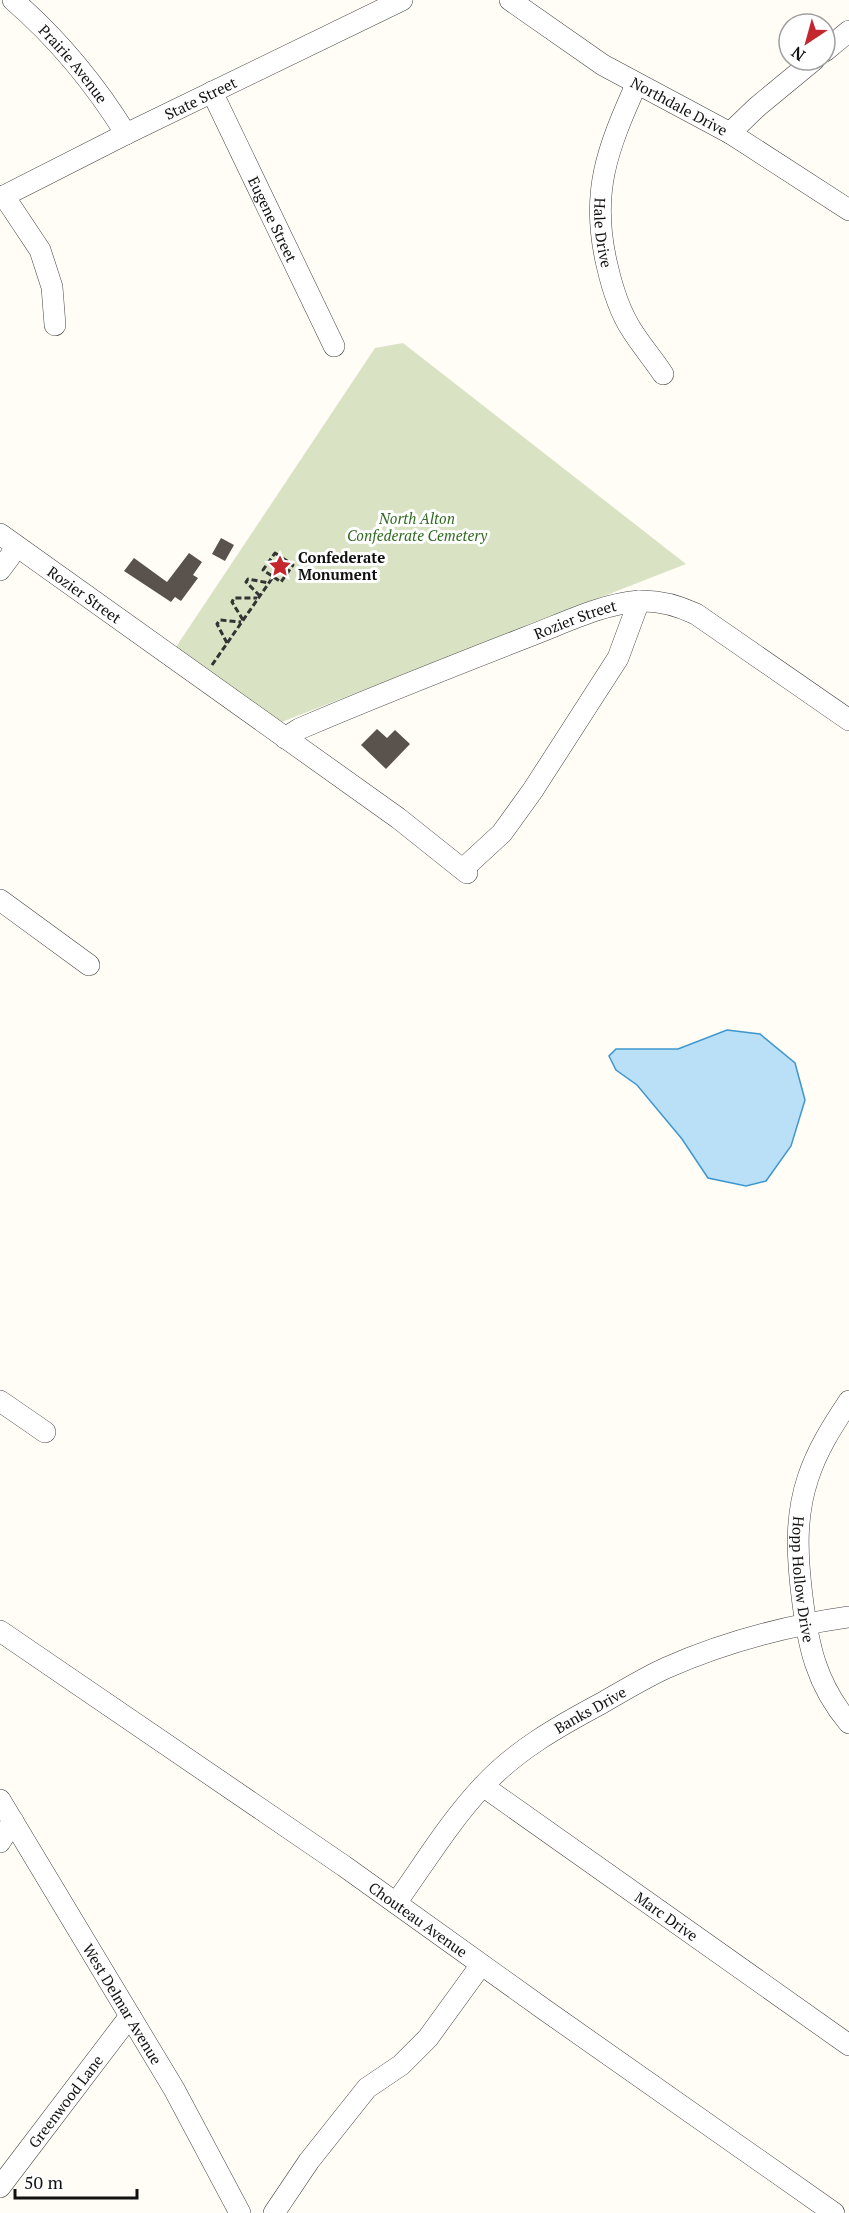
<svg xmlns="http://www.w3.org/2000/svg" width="849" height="2213" viewBox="0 0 849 2213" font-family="'PT Serif',serif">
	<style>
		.cemetery { fill: #d9e3c4 }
		.water { fill: #b9e0f7; stroke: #3f96cf; stroke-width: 1.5 }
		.building { fill: #5a524d }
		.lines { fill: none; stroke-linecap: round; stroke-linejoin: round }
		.minor-casing { stroke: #444; stroke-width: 22 }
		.path { stroke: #333; stroke-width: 3; stroke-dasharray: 6 3; stroke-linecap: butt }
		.minor { stroke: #fff; stroke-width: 21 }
		.labels { text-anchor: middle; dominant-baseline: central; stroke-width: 6; stroke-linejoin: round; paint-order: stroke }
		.street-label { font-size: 15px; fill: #111; stroke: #fff }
		.park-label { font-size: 15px; font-style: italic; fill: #2f6b1f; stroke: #fff }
		.poi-label { font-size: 15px; font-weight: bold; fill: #111; stroke: #fff; text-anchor: start }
	</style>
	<rect width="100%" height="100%" fill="#fffdf5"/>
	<path class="cemetery" d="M 403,343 L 686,564 L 279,723 L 174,650 L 375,348 Z"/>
	<path class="water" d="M 727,1030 L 760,1034 L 795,1063 L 805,1100 L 791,1146 L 766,1181 L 746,1186 L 708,1178 L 682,1139 L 637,1085 L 616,1070 L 609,1056 L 616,1049 L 678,1049 Z"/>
	<g class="building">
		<path d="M 221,538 L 234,545 L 225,561 L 212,554 Z"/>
		<path d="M 189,553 L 202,562 L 193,575 L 198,578 L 181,601 L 175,597 L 171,602 L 124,571 L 134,558 L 167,582 Z"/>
		<path d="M 377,729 L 387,738 L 395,730 L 410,744 L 386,769 L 361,745 Z"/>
	</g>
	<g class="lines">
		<g class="minor-casing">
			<g id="minor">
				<path id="s1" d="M 13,0 C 58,39 95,84 126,134"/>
				<path id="s2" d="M 510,0 L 603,65 L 730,133 L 849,210"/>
				<path d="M 825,51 L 849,31"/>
				<path id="s3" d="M 636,85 C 607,150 590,193 607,265 C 612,287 619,310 631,329 C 641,345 653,359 663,374"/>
				<path id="s4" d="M 212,92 L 334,346"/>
				<path d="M 730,133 L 757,107 L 814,60"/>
				<path d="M 4,196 L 40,250 L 52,287 L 55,325"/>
				<path id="s5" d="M 0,198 L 126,134 L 402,0"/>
				<path id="s6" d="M 0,534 L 398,818 L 467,873"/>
				<path d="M 0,570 L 17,547"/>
				<path id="s7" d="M 285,738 L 299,729 C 374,697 450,667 527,637 C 562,624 601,604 639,601 C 660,600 677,605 696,614 L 849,720"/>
				<path d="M 463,869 L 502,833 L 533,790 L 618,658 L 639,601"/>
				<path d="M 0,900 L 89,965"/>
				<path d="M 0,1401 L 45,1432"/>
				<path id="s8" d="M 849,1401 C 833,1425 817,1450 808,1478 C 795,1517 797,1555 802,1596 C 808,1645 816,1684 849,1723"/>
				<path id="s9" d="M 0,1631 L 344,1866 L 545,2010 L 834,2213"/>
				<path id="s10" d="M 483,1786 L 849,2045"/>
				<path id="s11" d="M 0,1800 L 174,2089 L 240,2213"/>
				<path d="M 0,1842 L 13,1821"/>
				<path id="s12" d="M 396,1903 C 424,1864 450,1821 483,1786 C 516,1750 559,1726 602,1703 C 623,1691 644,1678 666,1668 C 725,1642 785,1626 849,1617"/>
				<path id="s13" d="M 0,2187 L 130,2016"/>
				<path d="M 274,2213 L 309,2161 L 367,2088 L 401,2065 L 428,2038 L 481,1965"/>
			</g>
		</g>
		<g class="path">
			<path d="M 275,553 L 293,565 L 281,582 L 263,570 Z"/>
			<path d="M 260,596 L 246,582 L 248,579 L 269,583"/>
			<path d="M 243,620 L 232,602 L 234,598 L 257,598"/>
			<path d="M 227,643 L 217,624 L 220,620 L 241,622"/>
			<path d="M 212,665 L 273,577"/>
		</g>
		<use href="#minor" class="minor"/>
	</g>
	<defs>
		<g id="sight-bare" transform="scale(1.8)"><path d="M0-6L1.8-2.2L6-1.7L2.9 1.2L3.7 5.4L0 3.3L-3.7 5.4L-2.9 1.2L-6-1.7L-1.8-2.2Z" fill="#c4262e" stroke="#fff" stroke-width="2.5" paint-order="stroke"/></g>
	</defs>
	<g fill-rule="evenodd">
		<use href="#sight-bare" x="280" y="566"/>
	</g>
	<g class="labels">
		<g class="street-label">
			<text stroke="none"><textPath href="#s1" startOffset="88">Prairie Avenue</textPath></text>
			<text stroke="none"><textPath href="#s5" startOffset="224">State Street</textPath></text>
			<text stroke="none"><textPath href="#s2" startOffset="200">Northdale Drive</textPath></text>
			<text stroke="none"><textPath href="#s4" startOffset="141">Eugene Street</textPath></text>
			<text stroke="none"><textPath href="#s3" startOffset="154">Hale Drive</textPath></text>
			<text stroke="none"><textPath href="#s6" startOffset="104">Rozier Street</textPath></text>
			<text stroke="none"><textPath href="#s7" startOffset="314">Rozier Street</textPath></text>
			<text stroke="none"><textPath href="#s8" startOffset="190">Hopp Hollow Drive</textPath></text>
			<text stroke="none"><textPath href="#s12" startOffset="278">Banks Drive</textPath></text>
			<text stroke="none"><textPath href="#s10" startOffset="225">Marc Drive</textPath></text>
			<text stroke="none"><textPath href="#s9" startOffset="508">Chouteau Avenue</textPath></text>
			<text stroke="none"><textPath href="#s11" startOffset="238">West Delmar Avenue</textPath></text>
			<text stroke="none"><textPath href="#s13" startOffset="108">Greenwood Lane</textPath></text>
		</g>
		<g class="park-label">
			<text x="417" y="518">North Alton<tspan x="417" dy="17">Confederate Cemetery</tspan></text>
		</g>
		<g class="poi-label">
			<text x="298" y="557">Confederate<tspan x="298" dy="17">Monument</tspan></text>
		</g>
	</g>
	<g transform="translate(807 42) rotate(216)"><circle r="28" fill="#ffffff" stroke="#a0a0a0" stroke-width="1.5"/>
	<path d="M0-4.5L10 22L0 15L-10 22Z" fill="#c4262e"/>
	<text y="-9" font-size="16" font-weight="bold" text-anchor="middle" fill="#111111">N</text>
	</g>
	<path d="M15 2189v9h122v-9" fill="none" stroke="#111111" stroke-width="3"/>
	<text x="24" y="2189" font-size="18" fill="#111111" stroke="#ffffff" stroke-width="4.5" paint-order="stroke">50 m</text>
</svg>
